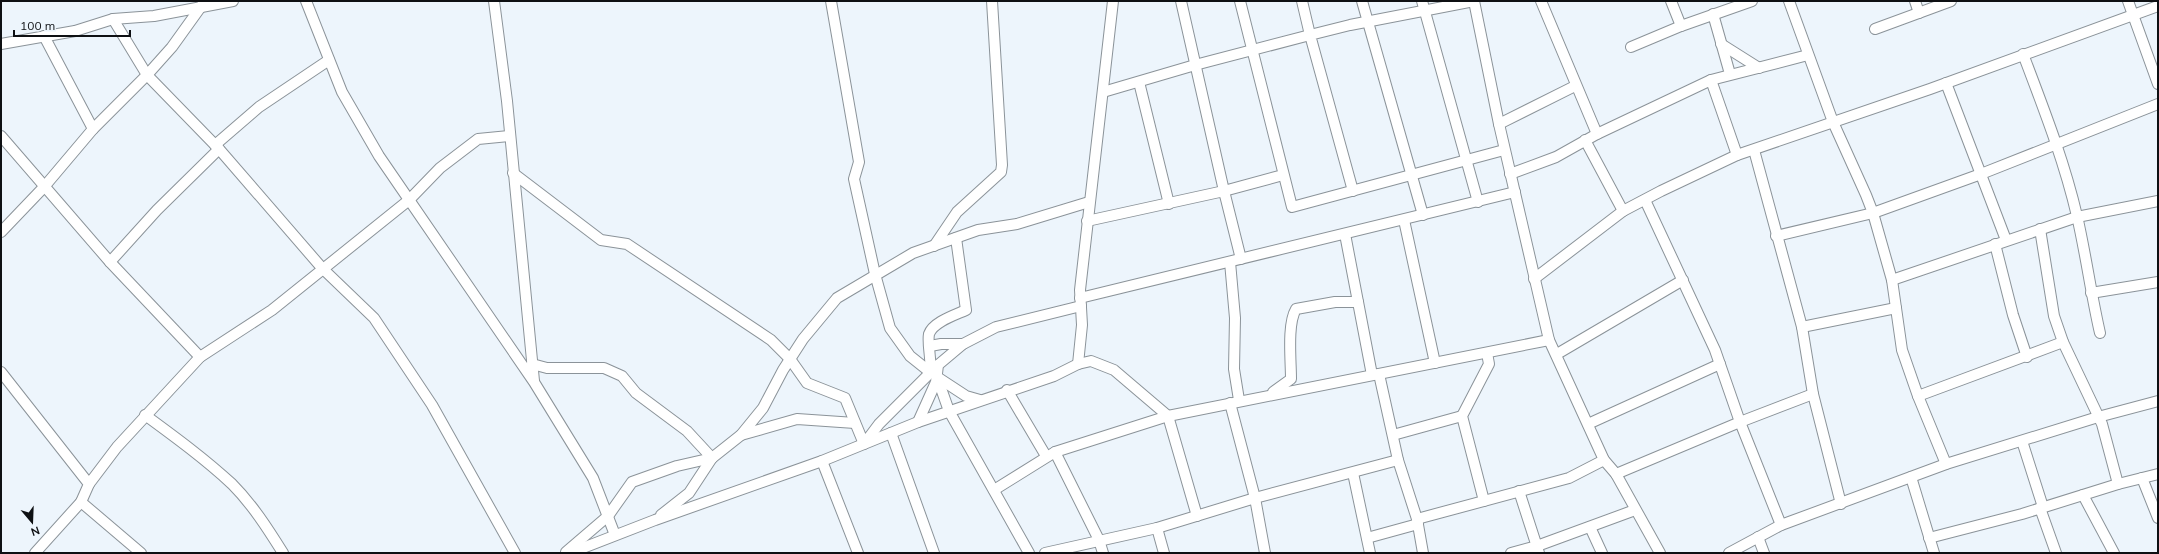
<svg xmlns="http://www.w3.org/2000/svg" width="2159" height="554" viewBox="0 0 2159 554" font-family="Mulish,sans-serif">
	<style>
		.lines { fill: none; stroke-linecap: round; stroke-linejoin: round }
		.minor-casing { stroke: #8b9399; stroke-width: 12 }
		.minor { stroke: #fff; stroke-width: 10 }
	</style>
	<rect width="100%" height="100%" fill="#edf5fc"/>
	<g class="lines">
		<g class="minor-casing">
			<g id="minor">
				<path d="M 306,1 L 342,92 L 379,156 L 534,382 L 593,478 L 615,535"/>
				<path d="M 494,1 L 507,101 L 534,381"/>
				<path d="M 831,1 L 859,162 L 854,179 L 875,274 L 890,328 L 910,356 L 930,372"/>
				<path d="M 1181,1 L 1224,191 L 1283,175"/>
				<path d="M 1240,1 L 1292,207 L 1504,150"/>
				<path d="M 1362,1 L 1423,215"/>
				<path d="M 1422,1 L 1478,202"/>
				<path d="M 1474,1 L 1499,124 L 1549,340 L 1604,460 L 1616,474 L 1660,553"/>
				<path d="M 1541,1 L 1597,134"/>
				<path d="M 1671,1 L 1681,26"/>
				<path d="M 1789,1 L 1833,122 L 1866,195 L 1873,213 L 1892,280 L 1902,350 L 1918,396 L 1946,464"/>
				<path d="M 1915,1 L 1919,13"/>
				<path d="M 2128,1 L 2158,84"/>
				<path d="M 1713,14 L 1730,74"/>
				<path d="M 113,19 L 147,75 L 219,149 L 322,268 L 374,318 L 432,405 L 515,553"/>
				<path d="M 1875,29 L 1951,1"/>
				<path d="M 44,36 L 93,129"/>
				<path d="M 1,44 L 75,31 L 113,19 L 154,16 L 233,1"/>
				<path d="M 1721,44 L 1759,68"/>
				<path d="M 1631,47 L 1681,26 L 1752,1"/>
				<path d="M 2023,54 C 2043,107 2064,160 2077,216 C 2086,255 2091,294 2100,333"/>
				<path d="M 1711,80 L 1737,155"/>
				<path d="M 1139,82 L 1169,204"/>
				<path d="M 1946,83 L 2006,240"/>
				<path d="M 1103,92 L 1195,65 L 1310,35 L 1302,1"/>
				<path d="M 1499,124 L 1575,86"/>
				<path d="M 1,136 L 110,262 L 200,357"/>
				<path d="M 1585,140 L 1623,211"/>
				<path d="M 215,145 L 259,107 L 329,60"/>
				<path d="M 1754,150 L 1802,327 L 1813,394 L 1841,504"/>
				<path d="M 513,173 L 601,240 L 627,244 L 771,340 L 790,359 L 807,383 L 845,398 L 864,444 L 879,424 L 938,365"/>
				<path d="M 1510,174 L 1556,157 L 1597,134 L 1711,80 L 1808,55"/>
				<path d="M 1353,191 L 1310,35 L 1350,25 L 1474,1"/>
				<path d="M 1645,200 L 1715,350 L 1740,422 L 1781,525"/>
				<path d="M 1404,220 L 1435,363"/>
				<path d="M 1087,221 L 1224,191 L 1241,259"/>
				<path d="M 2040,229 L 2054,316 L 2063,342 L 2102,424 L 2118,484"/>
				<path d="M 1,232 L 44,187 L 93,129 L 147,75 L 172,47 L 205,1"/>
				<path d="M 1345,234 L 1372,375"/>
				<path d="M 1776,236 L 1873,213 L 1981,174 L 2158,104"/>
				<path d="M 1995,244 L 2013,315 L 2027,357"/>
				<path d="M 934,246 L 957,212 L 1001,172 L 1002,165 L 992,1"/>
				<path d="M 110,262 L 157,210 L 219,149"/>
				<path d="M 1230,262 L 1235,318 L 1234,369 L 1239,400"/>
				<path d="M 1534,279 L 1623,211 L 1661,191 L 1737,155 L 1930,89 L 2158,6"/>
				<path d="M 1892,280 L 2077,217 L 2158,201"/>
				<path d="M 2091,293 L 2158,282"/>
				<path d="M 1080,298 L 1515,192"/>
				<path d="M 1802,327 L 1896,308"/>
				<path d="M 930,346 L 941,344 L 963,344"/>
				<path d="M 1557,354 L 1683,280"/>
				<path d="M 532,364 L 547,368 L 604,368 L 622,376 L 636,393 L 687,431 L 712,458"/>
				<path d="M 1078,364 L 1082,325 L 1080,290 L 1113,1"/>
				<path d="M 1,372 L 89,484 L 81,502 L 35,553"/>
				<path d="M 930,372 C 932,361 927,344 929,334 C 933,322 955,315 966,310 L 956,238"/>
				<path d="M 1379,374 L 1398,460 L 1417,519 L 1423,553"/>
				<path d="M 937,377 L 949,411 L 1029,553"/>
				<path d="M 937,377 L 966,396 L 980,400"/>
				<path d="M 1007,390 L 1046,456"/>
				<path d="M 1273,392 L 1291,379 C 1291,360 1287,324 1296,309 L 1335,302 L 1358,302"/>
				<path d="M 1918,396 L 2063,342"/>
				<path d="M 1230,403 L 1255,498 L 1265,553"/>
				<path d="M 145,415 C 175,437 205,459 232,484 C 252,504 268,529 283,553"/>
				<path d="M 918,422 L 936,382 L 938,365 L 963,344 L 996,327 L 1081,306"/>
				<path d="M 1588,424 L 1720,364"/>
				<path d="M 891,433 L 934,553"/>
				<path d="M 741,435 L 797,419 L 855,423"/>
				<path d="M 1393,435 L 1462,416"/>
				<path d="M 2022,441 L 2043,507"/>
				<path d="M 1055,452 L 1099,540 L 1103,553"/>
				<path d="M 822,461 L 858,553"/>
				<path d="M 1353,473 L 1370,553"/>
				<path d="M 1616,474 L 1740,422 L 1813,394"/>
				<path d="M 1911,477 L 1934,553"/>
				<path d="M 2142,478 L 2158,518"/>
				<path d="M 89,484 L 117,447 L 200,357 L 272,310 L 409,200 L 440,168 L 478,139 L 509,136"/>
				<path d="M 994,490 L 1055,452 L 1168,416 L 1549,340"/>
				<path d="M 1519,491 L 1539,553"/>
				<path d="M 2083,495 L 2114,553"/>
				<path d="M 1484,501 L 1462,416 L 1489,364 L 1487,353"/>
				<path d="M 81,502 L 141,553"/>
				<path d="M 2040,508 L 2056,553"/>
				<path d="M 661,515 L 689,493 L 712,458 L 741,435 L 763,408 L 783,370 L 803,339 L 837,298 L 913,253 L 978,230 L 1017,224 L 1089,202"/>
				<path d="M 1417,519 L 1569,478 L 1604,460"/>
				<path d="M 1590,527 L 1602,553"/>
				<path d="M 1157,528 L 1164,553"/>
				<path d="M 1758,537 L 1764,553"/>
				<path d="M 1367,538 L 1418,524"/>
				<path d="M 1929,538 L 2022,514 L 2118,484 L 2158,474"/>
				<path d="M 566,552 L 608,516 L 632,482 L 677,466 L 712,458"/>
				<path d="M 570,553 L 655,520 L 822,461 L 918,422 L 1054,376 L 1078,364 L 1091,361 L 1114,370 L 1168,416 L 1197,516"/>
				<path d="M 1045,553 L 1157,528 L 1255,498 L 1398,460"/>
				<path d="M 1511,553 L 1537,546 L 1635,510"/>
				<path d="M 1729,553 L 1781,525 L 1946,464 L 2098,417 L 2158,401"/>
			</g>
		</g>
		<use href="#minor" class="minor"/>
	</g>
	<rect width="2159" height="554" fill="none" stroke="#0e1013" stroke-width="4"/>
	<g transform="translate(32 522) rotate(161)" stroke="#edf5fc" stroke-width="3" paint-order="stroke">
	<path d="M0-3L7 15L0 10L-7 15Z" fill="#0e1013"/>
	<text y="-6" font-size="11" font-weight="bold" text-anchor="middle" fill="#0e1013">N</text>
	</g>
	<path d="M14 30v6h116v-6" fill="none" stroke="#0e1013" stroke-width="2"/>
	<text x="20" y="30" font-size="12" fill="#0e1013" stroke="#edf5fc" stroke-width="3" paint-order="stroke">100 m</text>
</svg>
